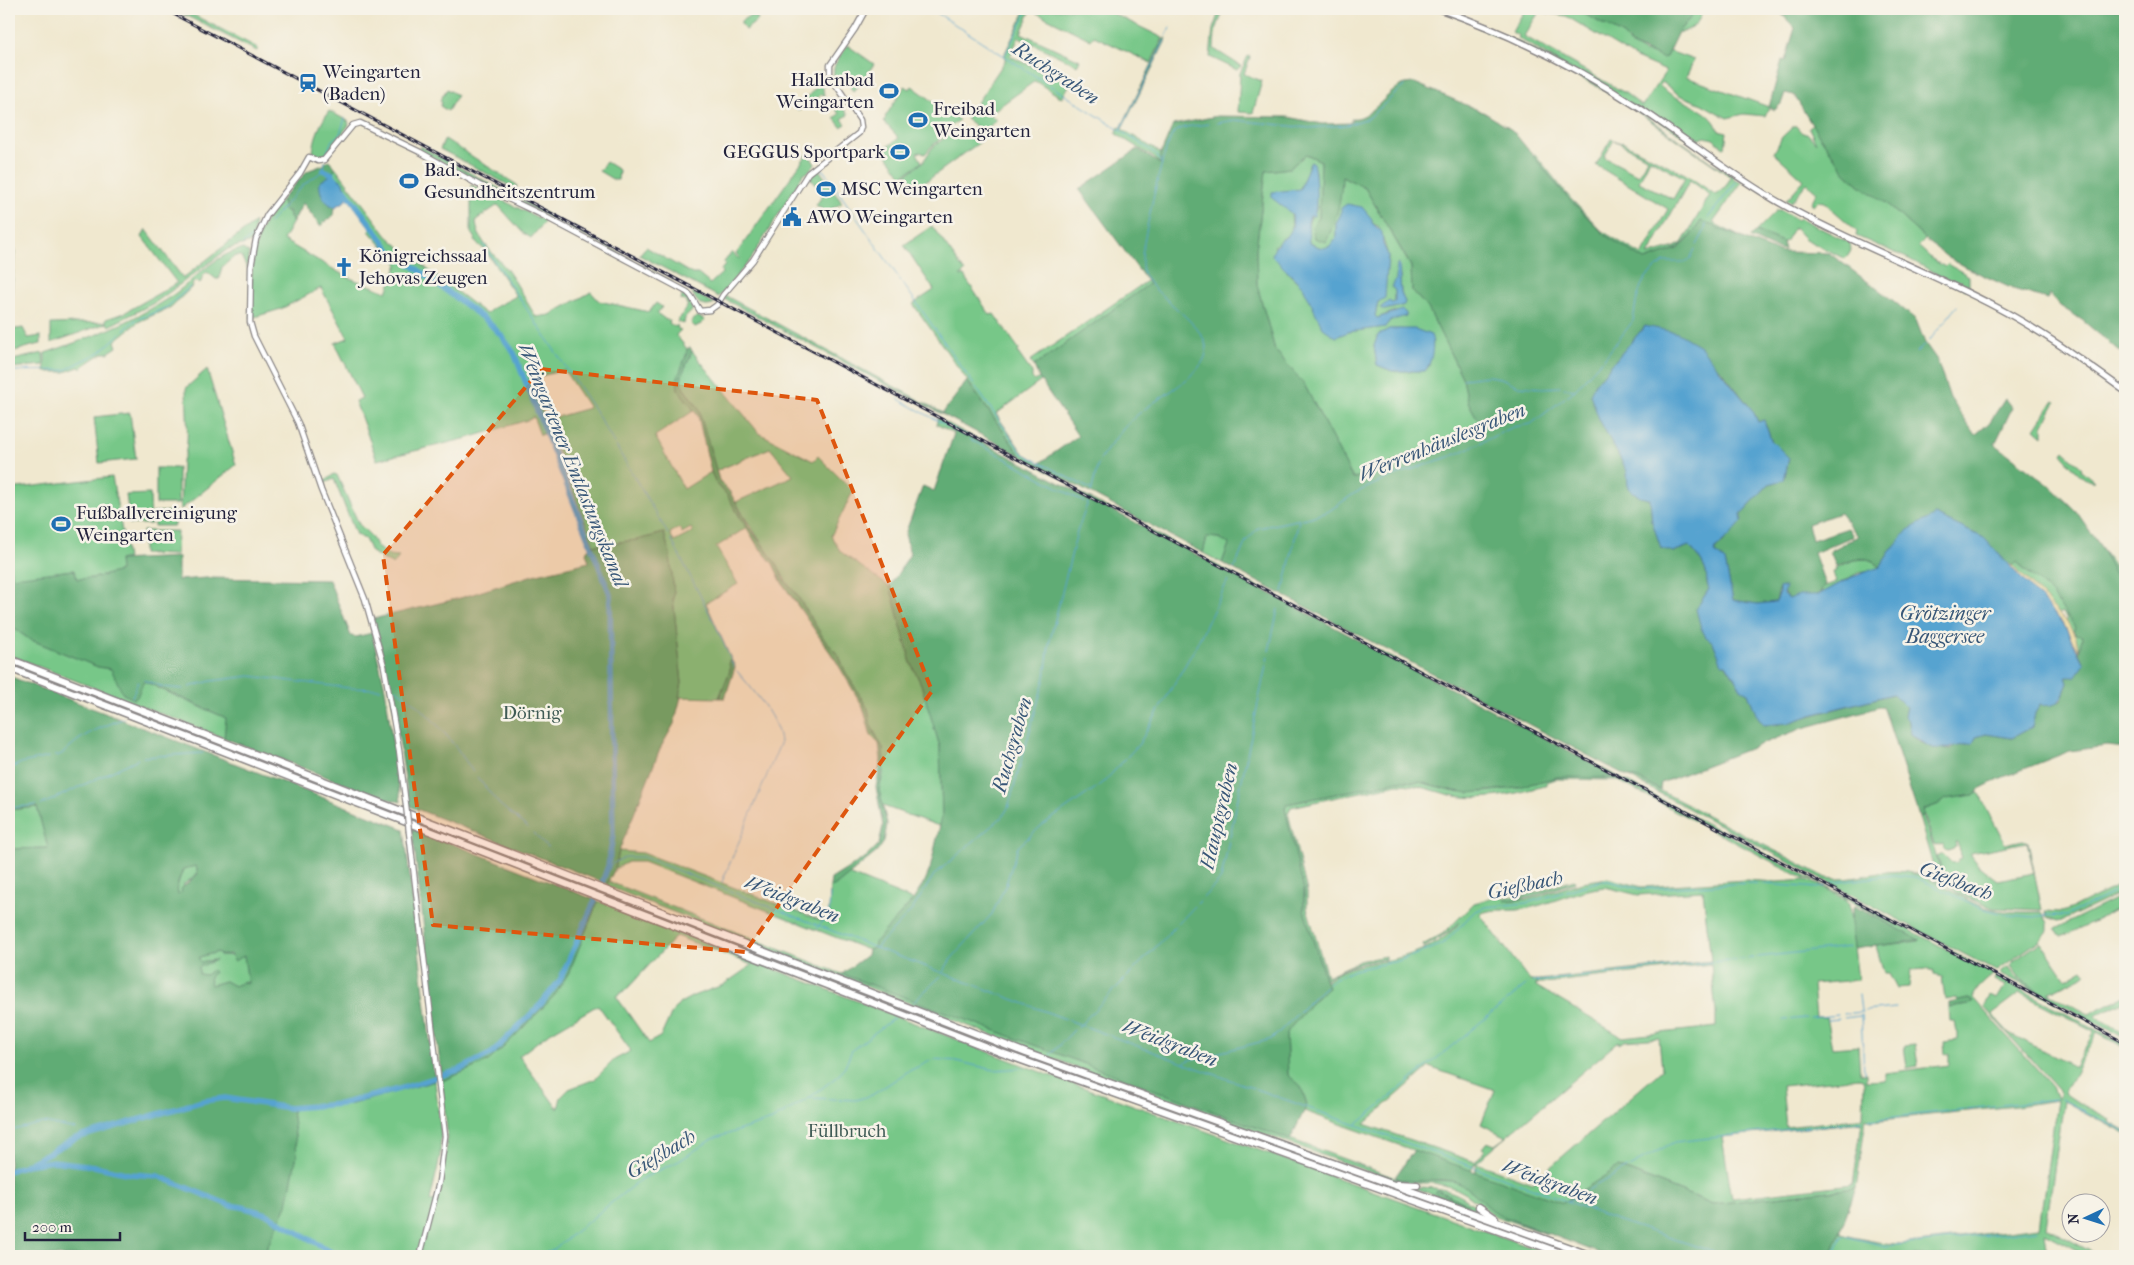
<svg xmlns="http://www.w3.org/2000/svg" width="2134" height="1265" viewBox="0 0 2134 1265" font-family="'IM FELL French Canon',serif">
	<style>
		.green { fill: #77c788; stroke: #4c7462; fill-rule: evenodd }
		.forest { fill: #61ac74; stroke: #426758; fill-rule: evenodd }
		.sand { fill: #eeda9e; stroke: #887e6c }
		.water { fill: #57a3d0; stroke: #3c6286 }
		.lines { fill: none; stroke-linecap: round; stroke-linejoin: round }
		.stream { stroke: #57a3d0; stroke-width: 1 }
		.river { stroke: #57a3d0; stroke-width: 5.5 }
		.secondary-casing { stroke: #898585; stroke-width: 7 }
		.primary-casing { stroke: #898585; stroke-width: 8 }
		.motorway-casing { stroke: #898585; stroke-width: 9 }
		.secondary { stroke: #fff; stroke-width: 4.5 }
		.primary { stroke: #fff; stroke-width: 5 }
		.motorway { stroke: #fff; stroke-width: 6 }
		.rail-casing { stroke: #22223b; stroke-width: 3 }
		.rail { stroke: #f7f3e8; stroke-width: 1; stroke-dasharray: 4; stroke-linecap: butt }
		.secondary-bridge-casing { stroke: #898585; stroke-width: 7; stroke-linecap: butt }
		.secondary-bridge { stroke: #fff; stroke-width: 4.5 }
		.marked { fill: #de560e; fill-opacity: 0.2; stroke: #de560e; stroke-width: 4; stroke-dasharray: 10 6; stroke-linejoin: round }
		.labels { text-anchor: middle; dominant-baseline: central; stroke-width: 5; stroke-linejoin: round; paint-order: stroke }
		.poi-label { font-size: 19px; fill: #22223b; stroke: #f7f3e8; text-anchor: start }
		.park-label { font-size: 19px; fill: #405c56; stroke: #f7f3e8 }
		.water-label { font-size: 20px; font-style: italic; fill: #375677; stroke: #f7f3e8 }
	</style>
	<rect width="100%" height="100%" fill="#f7f3e8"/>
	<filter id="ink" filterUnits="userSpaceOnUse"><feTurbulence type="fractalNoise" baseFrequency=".02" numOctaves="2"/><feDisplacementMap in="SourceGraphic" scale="10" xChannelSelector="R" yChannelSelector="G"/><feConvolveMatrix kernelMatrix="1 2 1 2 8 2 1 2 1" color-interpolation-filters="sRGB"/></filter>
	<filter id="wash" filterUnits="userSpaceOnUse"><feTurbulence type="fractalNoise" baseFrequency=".0096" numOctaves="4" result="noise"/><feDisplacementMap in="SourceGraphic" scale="20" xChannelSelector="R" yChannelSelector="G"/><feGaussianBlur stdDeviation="1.12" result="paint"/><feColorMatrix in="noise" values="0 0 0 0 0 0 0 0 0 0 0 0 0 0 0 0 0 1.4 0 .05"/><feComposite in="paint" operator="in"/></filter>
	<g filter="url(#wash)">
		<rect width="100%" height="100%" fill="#f0e8cf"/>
		<g class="green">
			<path d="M 173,9 L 182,9 L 258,48 L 257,51 Z"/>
			<path d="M 1026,9 L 1104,9 L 1163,38 L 1151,63 L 1094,36 L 1091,40 L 1031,10 L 1021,33 L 1080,60 L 1077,65 L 1019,37 L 1010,56 L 1070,84 L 1062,98 L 1035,81 L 989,114 L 996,120 L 984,132 L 966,119 L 1005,61 L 1005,53 Z"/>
			<path d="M 1220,9 L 1224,9 L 1215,33 L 1214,49 L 1241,66 L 1237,70 L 1210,57 L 1213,29 Z"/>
			<path d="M 1542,9 L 1575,9 L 1623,35 L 1630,44 L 1644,52 L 1666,57 L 1669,51 L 1694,60 L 1686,77 L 1769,107 L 1765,116 L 1744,114 L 1727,118 L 1702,104 L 1679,95 L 1662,82 L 1659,85 C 1674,102 1713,107 1718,130 L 1727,132 L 1725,148 L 1713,139 L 1705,137 L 1694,142 L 1518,38 L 1519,36 L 1512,32 L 1524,11 L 1539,12 L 1524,36 L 1625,93 L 1642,106 L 1666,71 L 1636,58 L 1566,16 L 1541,12 Z"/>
			<path d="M 1698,9 L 1703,9 C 1700,23 1691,31 1677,33 Z"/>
			<path d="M 749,16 L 757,17 L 758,20 L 745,30 L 741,24 L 741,21 Z"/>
			<path d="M 1480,26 L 1522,44 L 1566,67 L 1626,102 L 1712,163 L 1733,175 L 1734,179 L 1742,182 L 1713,223 L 1747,240 L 1701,221 C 1680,252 1678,248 1645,260 L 1605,235 L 1567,197 L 1534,156 L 1535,154 L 1570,198 L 1602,231 L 1642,255 L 1668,209 L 1596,165 L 1611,139 L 1621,143 L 1622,142 L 1685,174 L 1716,195 L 1725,187 L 1731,177 L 1632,108 L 1600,88 L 1526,49 L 1478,27 ZM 1614,140 L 1648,158 L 1638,175 L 1604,157 ZM 1650,159 L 1685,178 L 1673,199 L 1639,182 ZM 1690,180 L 1710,195 L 1682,243 L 1675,247 L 1648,255 Z"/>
			<path d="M 1167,38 L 1122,129 L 1161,153 L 1160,164 L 1153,157 L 1116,134 L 1119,127 L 1121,128 L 1164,39 Z"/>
			<path d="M 847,45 L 874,64 L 859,86 L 853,91 L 845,80 L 838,84 C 827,69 839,59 847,45 Z"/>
			<path d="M 1248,56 L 1250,57 L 1244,74 L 1262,81 L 1253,113 L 1238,112 L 1240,73 Z"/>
			<path d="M 822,81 L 824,96 L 822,94 L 798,111 L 796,109 Z"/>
			<path d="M 905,86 L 910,89 L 912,86 L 959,120 L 946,130 L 948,132 L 931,147 L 925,154 L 920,152 L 917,153 L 922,162 L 902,176 L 883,150 L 899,138 L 883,121 L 886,118 L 885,117 Z"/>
			<path d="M 447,89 L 457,95 L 448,111 L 440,106 L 442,103 L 440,100 Z"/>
			<path d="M 841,104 L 848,115 L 842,119 L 846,124 L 841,127 L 834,118 L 839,114 L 835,108 Z"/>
			<path d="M 329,111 L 348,121 L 349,125 L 324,157 L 319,158 L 313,153 C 314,137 320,124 329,111 Z"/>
			<path d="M 1795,125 L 1802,133 L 1807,133 L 1816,143 L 1809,128 L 1812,125 L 1845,172 L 1862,187 L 1886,203 L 1925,239 L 1918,246 L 1932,259 L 1945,267 L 1948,264 L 1969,276 L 1969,287 L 1965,289 L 1909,259 L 1856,236 L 1857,231 L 1824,202 L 1818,201 L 1814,205 L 1811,203 L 1817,192 L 1807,183 L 1791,202 L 1786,200 L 1804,180 L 1774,153 L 1782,137 Z"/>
			<path d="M 961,127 L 966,133 L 972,132 L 974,128 L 983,135 L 980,142 L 913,191 L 903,177 L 923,162 L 932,148 L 949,134 L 951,135 Z"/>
			<path d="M 445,139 L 517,185 L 516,189 L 440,149 Z"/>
			<path d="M 420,146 L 673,282 L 423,152 L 419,149 Z"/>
			<path d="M 808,153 L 815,164 L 807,173 L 804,173 L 751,259 L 719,297 L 639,255 L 646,247 L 692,274 L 698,274 L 710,284 L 722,273 L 721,270 L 725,265 L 724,262 L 732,252 L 738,258 L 740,258 L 736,254 Z"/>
			<path d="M 1306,154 L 1321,161 L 1319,219 L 1314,238 L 1342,176 L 1365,188 L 1411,267 L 1412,291 L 1428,308 L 1463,379 L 1468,402 L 1483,428 L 1353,479 L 1304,384 L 1275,350 L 1257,285 L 1256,250 L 1266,171 L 1290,168 ZM 1310,162 L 1315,171 L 1316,210 C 1307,219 1307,230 1309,243 L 1322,248 L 1329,247 L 1336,238 L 1336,223 L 1341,214 L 1372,223 L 1379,227 L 1388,255 L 1388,263 L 1375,316 L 1377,318 L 1395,311 L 1397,318 L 1390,321 L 1385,327 L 1348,332 L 1336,337 L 1303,287 L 1288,273 L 1274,246 L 1292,231 L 1290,191 L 1300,189 ZM 1400,276 L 1401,293 L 1405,302 L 1402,306 L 1385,310 L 1384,306 L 1395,302 L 1395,291 L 1392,287 ZM 1389,329 L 1402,329 L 1433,341 L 1429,366 L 1425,371 L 1392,371 L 1377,365 L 1374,346 L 1378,335 Z"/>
			<path d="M 606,162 L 619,170 L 618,180 L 614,180 L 599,171 Z"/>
			<path d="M 336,168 L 387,236 L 409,255 L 486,314 C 495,305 505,303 516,296 L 485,250 L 474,241 L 475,237 L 471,232 L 471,185 L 545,221 L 531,238 L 523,233 L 498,205 L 476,220 C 476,241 496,255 508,271 C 518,285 526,301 536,317 L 550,315 L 591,292 L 599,301 L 649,312 L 656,303 L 662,307 L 657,313 L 666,320 L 670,320 L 669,323 L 675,327 L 677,325 L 678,329 L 681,330 L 676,335 L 688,350 L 677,380 L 678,389 L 695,410 L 655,436 L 684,489 L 711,472 L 716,483 L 727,495 L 746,528 L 716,547 L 738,584 L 706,603 L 731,659 L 729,660 L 730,671 L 719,698 L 679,697 L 682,683 L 673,599 L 674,594 L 670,555 L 664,533 L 637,540 L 594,545 L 550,431 L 540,435 L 533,416 L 531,419 L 468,438 L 377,460 L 355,401 L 362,398 L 335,343 L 348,338 L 321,288 L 281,309 L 251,318 C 252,287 249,248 266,220 C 270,213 276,207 280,201 L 283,202 L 283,210 L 287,211 L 293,222 L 283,240 L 347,277 L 387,292 L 398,264 L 369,231 L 371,229 L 348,198 L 350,194 L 342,181 L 332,173 ZM 564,370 L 589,408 L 546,420 L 529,379 ZM 679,528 L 682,533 L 691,528 L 693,532 L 674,542 L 670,533 Z"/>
			<path d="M 818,168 L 842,203 L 826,212 L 816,205 L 823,195 L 809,176 Z"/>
			<path d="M 1777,210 L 1781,210 L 1798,220 L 1800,218 L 1850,243 L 1851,250 L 1845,259 L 1805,239 L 1794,227 L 1785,242 L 1782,242 L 1756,231 Z"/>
			<path d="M 255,222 L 252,242 L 228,249 L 156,302 L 109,326 L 107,323 L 51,343 L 51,324 L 106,322 L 106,319 L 124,313 L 177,283 L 142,237 L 146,229 L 183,278 Z"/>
			<path d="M 932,226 L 965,272 L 960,276 L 964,276 L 990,315 L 994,314 L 1019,349 L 1018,353 L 1032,373 L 1032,378 L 1035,381 L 1039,378 L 1041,381 L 996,414 L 1023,453 L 1040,463 L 1037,465 L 1021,456 L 913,304 L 934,290 L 904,245 Z"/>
			<path d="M 9,249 L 15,250 L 9,330 L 23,328 L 28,338 L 41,336 L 41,344 C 29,346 21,350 9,352 Z"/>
			<path d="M 243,249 L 249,253 L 247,268 L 241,256 L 235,256 L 222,267 L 219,279 L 216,279 L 207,272 L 203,276 L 200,284 L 196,281 L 192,284 L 193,286 L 171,307 L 138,322 L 115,341 L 117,347 L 108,353 L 103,353 L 83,366 L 82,369 L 79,367 L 65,372 L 45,372 L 45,353 C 88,339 132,322 170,297 C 194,281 214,254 243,249 Z"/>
			<path d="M 1147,281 L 1150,284 L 1034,366 L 1030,361 Z"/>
			<path d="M 692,292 L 715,304 C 703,309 697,304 692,292 Z"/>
			<path d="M 682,295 C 688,298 692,304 692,311 L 685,318 L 684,324 L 677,322 L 688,305 L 686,304 L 687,302 L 681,300 Z"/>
			<path d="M 726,296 L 943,413 L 942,414 L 724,299 Z"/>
			<path d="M 697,316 L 705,320 L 701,324 L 695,327 L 691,323 Z"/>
			<path d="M 692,351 L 759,433 L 813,461 L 818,456 L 853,491 L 831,536 L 841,552 L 891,588 L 911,663 L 921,684 L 940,747 L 942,816 L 939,826 L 883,806 L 879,790 L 883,775 L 883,748 L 871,726 L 868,709 L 845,671 L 839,656 L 824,639 L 795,592 C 786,585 784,576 778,567 C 764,545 748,525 736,502 L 793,476 L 770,448 L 716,471 L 698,407 L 684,389 L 681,383 L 682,375 Z"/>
			<path d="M 43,353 L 44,365 L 9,368 L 9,361 Z"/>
			<path d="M 207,369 L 236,465 L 180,510 L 182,461 C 191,451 186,403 186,388 Z"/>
			<path d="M 2053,401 L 2056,402 L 2043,426 L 2043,436 L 2035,429 Z"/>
			<path d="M 130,413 L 136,459 L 99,463 L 94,417 Z"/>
			<path d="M 938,418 L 956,428 L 953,433 L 936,424 Z"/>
			<path d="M 2064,451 L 2082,468 L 2081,470 L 2094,481 C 2083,483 2069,462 2062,454 Z"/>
			<rect x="156" y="468" width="22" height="36"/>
			<path d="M 334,474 L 337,475 L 359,524 L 370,535 L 378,548 L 390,556 L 399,557 L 393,565 L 371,552 L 365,539 L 356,535 L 334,479 L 325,483 L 325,487 L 325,481 Z"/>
			<path d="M 112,477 L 127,558 L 119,560 L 121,571 L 94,578 L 76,579 L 73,570 L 12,578 L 9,566 L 9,489 Z"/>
			<path d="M 150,494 L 151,524 L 130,524 L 126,495 Z"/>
			<path d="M 174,511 L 174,526 L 154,526 L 154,512 Z"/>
			<path d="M 143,531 L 177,531 L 176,555 L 143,554 Z"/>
			<path d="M 1207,537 L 1218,538 L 1229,544 L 1222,563 L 1203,553 Z"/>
			<path d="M 2101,547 C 2110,560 2125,579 2125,595 Z"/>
			<path d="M 1867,559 L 1875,562 L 1879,567 L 1872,571 L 1858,573 L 1820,594 L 1823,587 L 1836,582 L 1833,572 L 1836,571 L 1835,568 L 1854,560 Z"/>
			<path d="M 2015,562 L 2053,594 L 2076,628 L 2073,631 L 2074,633 L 2079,632 L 2082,637 L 2079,653 C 2079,639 2066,628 2066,617 L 2062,612 L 2059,614 L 2012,566 Z"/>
			<path d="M 9,625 L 29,639 L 98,667 L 112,669 L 123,694 L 134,698 L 144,681 C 171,694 199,707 227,718 L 224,738 L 9,655 Z"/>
			<path d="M 1570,776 L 1618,777 L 1994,974 C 1986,981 1976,988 1973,998 L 2052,1087 L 2057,1099 L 2060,1092 L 1984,1007 L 1990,996 L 1997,999 L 2005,986 L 1994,980 L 1996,976 L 2125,1045 L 2125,1048 L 2097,1033 L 2064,1093 L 2079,1103 L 2110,1119 L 2109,1122 L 2125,1131 L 2125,1134 L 2064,1101 L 2046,1227 L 2099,1256 L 2089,1256 L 2045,1233 L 2048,1256 L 1831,1256 L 1841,1230 L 1841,1234 C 1862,1239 1881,1244 1902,1244 L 2039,1227 L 2057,1100 L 2016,1106 L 1871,1121 L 1866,1118 L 1856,1188 L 1713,1204 L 1619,1167 L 1563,1203 L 1475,1173 L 1477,1163 L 1532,1183 L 1662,1070 L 1659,1038 L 1624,1041 L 1619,1044 L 1619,1041 L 1488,1152 L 1474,1165 L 1471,1171 L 1304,1111 L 1288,1076 L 1286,1033 L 1314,1000 L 1328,988 L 1326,982 C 1345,964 1370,964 1394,959 C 1419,953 1444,942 1460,922 L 1447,933 L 1424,947 L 1423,945 L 1444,933 L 1474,903 L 1493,898 L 1524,896 L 1574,880 L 1575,882 L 1531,897 L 1504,901 L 1530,899 L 1582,882 L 1608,878 L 1642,887 L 1745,880 L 1777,882 L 1806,880 L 1820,885 L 1847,901 L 1849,905 L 1858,980 L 1813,984 L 1816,1017 L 1826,1017 L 1832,1048 L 1858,1046 L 1860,1073 L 1866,1073 L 1866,1081 L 1885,1080 L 1885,1073 L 1949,1065 L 1949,1054 L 1945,1054 L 1944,1042 L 1958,1040 L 1958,1032 L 1956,1032 L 1954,1021 L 1950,1021 L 1949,1008 L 1969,1005 L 1972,1001 L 1968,999 L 1957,1003 L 1956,998 L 1945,1000 L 1942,977 L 1933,975 L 1933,971 L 1929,971 L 1928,969 L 1911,970 L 1909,987 L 1897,988 L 1889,973 L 1884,973 L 1876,946 L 1919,941 L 1816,881 L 1799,876 L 1617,780 L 1556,779 L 1547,782 L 1547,785 C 1517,794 1486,801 1455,796 C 1436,792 1418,784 1398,784 L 1291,807 L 1288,813 L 1307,892 L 1307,908 L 1327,976 L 1359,961 L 1386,956 L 1386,959 C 1364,962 1343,965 1326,980 L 1304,910 L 1304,890 L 1285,809 L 1287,804 L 1399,781 L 1419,782 L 1455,791 L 1485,792 L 1515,788 L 1551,778 ZM 1605,887 L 1638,895 L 1703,891 L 1711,961 L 1530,981 L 1480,914 C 1492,908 1505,911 1518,910 C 1548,906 1575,890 1605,887 ZM 1711,964 L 1716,1013 L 1716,1027 L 1622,1037 L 1536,986 L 1536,984 ZM 2020,993 L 2094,1031 L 2075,1067 L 2009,1033 L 1992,1014 ZM 1429,1067 L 1495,1090 L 1481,1124 L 1506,1137 L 1495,1145 L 1487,1142 L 1482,1148 L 1485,1150 L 1475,1162 L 1364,1124 ZM 1859,1078 L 1863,1079 L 1864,1084 L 1863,1118 L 1786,1127 L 1782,1086 ZM 1862,1122 L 1853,1184 L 1732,1198 L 1722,1137 Z"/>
			<path d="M 1627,776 L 1638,779 L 1827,878 C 1853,883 1880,868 1907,872 C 1934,877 1958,897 1984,907 C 2002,913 2023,912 2042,912 L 2048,923 L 2048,931 L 2040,940 L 1996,971 Z"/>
			<path d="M 1978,792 L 2005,844 L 2023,840 L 2028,842 L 2042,910 L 1993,908 L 1959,894 L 1947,884 L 1937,857 L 1943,854 L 1952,863 L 1958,862 L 1958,859 L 1962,858 L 1957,842 L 1955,842 L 1956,847 L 1948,850 L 1944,849 L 1943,844 L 1936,846 L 1934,845 L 1923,810 L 1939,804 L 1945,799 L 1971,795 ZM 2027,842 L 2034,873 L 1997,880 L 1980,867 L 1971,855 L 1971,853 Z"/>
			<path d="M 37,807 L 48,848 L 9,849 L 9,810 Z"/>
			<path d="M 1923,815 L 1945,884 L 1942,885 L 1934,881 L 1937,880 L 1919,817 Z"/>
			<path d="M 619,851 L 643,853 L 822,921 L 829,914 L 830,886 L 834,887 L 848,874 L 913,900 L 875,942 L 874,949 L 868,950 L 643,862 L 628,862 L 615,869 Z"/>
			<path d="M 196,866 L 198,874 L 184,884 L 182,892 L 178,895 L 177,886 L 183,869 Z"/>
			<path d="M 607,881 L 842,974 L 1401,1180 L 1454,1181 L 1468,1187 L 1502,1216 L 1546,1234 L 1495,1216 L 1466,1194 L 1455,1188 L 1434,1183 L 1400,1183 L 1062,1062 L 668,910 L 607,886 Z"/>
			<path d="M 2125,882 L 2125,891 L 2064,920 L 2057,921 L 2047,917 L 2045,911 L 2062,912 L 2073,908 Z"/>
			<path d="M 2125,894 L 2125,908 L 2123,905 L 2107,914 L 2103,917 L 2061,937 L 2055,929 Z"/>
			<path d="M 598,901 L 1046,1074 L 1555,1256 L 263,1256 L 286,1205 L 297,1154 L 292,1109 L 352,1104 L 435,1081 L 441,1135 L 440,1157 L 430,1201 L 437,1200 L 446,1152 L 447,1131 L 442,1081 L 487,1062 L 507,1044 L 554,996 L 569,972 ZM 676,936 L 752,965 L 723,985 L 693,996 L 680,1003 L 671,1014 L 661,1036 L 649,1043 L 616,996 L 627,989 ZM 598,1005 L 631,1051 L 614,1060 L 595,1079 L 569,1089 L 561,1097 L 558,1109 L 519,1056 L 545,1036 Z"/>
			<path d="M 726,940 L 1040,1063 L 1582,1256 L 1044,1065 Z"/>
			<path d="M 2041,942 L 2066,979 L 2083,969 L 2087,974 L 2048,993 L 2089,1014 L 2125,996 L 2125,1001 L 2095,1016 L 2125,1034 L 2125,1038 L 2000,973 L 2007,967 L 2009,967 L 2020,981 L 2049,996 L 2022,981 L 2011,966 L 2012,962 Z"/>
			<path d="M 218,952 L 220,955 L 244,956 L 248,983 L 243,982 L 234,986 L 225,981 L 211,985 L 209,979 L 213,972 L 211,971 L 206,975 L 199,974 L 198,968 L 213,960 L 200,962 L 199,957 Z"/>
			<path d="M 1915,1045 L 1918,1066 L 1907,1068 L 1904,1046 Z"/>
			<path d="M 1411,1187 C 1443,1187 1458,1190 1482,1212 Z"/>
		</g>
		<g class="forest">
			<path d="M 1575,9 L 1698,9 L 1678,32 L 1666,57 L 1662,58 L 1634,46 L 1623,35 Z"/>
			<path d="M 1777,9 L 2125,9 L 2125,356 L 2082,320 L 2060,306 L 2050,294 L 2047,299 L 2013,289 L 1965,267 L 1947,257 L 1925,239 L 1886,203 L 1862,187 L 1845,172 L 1812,125 L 1794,95 L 1785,93 L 1781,104 L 1775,110 L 1769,107 L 1782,60 L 1785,61 L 1795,28 Z"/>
			<path d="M 1415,83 L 1485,113 L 1512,130 L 1567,197 L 1605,235 L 1645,260 L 1677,249 L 1686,242 L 1701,221 L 1769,249 L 1784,252 L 1829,253 L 1895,302 L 1916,320 L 1925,343 L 1937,360 L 1950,398 L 1975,435 L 1989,423 L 2005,399 L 2012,408 L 1995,444 L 2049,485 L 2076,511 L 2101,547 L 2125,595 L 2125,748 L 2107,746 L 2070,751 L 2001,778 L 1979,789 L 1974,795 L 1945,799 L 1939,804 L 1923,810 L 1924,815 L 1919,817 L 1883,706 L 1803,728 L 1661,783 L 1660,790 L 1638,779 L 1627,776 L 1222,563 L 1229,544 L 1219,538 L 1207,537 L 1203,553 L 1037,465 L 1078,436 L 1039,378 L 1034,366 L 1149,284 L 1079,189 L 1138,149 L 1160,164 L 1161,153 L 1173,125 L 1217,116 L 1288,117 L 1322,124 L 1350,123 L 1352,118 C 1368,121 1386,94 1400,86 C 1404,84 1410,83 1415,83 ZM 1306,154 L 1321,161 L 1319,218 L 1312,226 L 1314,238 L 1326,242 C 1336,221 1342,200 1342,176 L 1365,188 L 1411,266 L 1412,291 L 1428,308 L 1463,379 L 1468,402 L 1482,427 L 1353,479 L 1304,384 L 1275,350 L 1257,285 L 1256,250 L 1266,171 L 1290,168 ZM 1645,326 L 1720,369 L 1753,411 L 1758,422 L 1764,420 L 1771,440 L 1789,458 L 1784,480 L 1769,484 L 1741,514 L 1723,543 L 1716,548 L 1715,553 L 1725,561 L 1733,600 L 1757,604 L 1776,602 L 1779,588 L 1789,599 L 1818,595 L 1825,584 L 1814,553 L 1853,536 L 1848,528 L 1812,540 L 1808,524 L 1840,513 L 1858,536 L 1830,551 L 1836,566 C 1851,561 1868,552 1880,567 L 1891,550 L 1935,515 L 1984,538 L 2005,562 L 2012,566 L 2016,562 L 2052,594 L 2075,628 L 2073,631 L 2077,635 L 2080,634 L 2082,637 L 2079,653 L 2084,664 L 2066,677 L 2068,683 L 2061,701 L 2040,705 L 2035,713 L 2032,727 L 2012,738 L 1986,734 L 1976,737 L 1973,743 L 1959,744 L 1951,749 L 1934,748 L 1920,742 L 1910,734 L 1909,721 L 1904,716 L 1906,706 L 1893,694 L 1775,725 L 1766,725 L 1760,720 L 1748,693 C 1739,689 1719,653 1713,643 C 1710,638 1704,635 1701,628 C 1700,622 1699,616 1696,609 L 1709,589 C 1706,583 1707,578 1706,572 C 1703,562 1696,553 1689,546 L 1673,552 L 1652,522 L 1650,499 L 1640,497 L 1628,488 L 1627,471 L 1599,419 L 1595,384 Z"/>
			<path d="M 329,160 L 336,168 L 330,176 L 331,206 L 335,207 L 334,215 L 320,226 L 303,203 L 293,222 L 288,211 L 283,210 L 283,202 L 280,201 L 307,171 L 323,165 Z"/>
			<path d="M 1756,231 L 1783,242 L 1785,250 L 1771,247 L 1750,237 Z"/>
			<path d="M 690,347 L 692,351 L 682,375 L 681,383 L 684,389 L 698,407 L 719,480 L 730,492 L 749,527 L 779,567 L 783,579 L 795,592 L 824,639 L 839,656 L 845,671 L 868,709 L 871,726 L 883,748 L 884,762 L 879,790 L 887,824 L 884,842 L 877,852 L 834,887 L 830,886 L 831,879 L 866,857 L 879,844 L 883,826 L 876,787 L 881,760 L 879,744 L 871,736 L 863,707 L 836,661 L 782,583 L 773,564 L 757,545 L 727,495 L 716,483 L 711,472 L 698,416 L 678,389 L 677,380 L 686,356 L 687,349 Z"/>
			<path d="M 967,381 L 1021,456 L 942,414 Z"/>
			<path d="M 956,428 L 1617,776 L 1612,778 L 1558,777 L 1515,788 L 1470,793 L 1455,791 L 1419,782 L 1399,781 L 1287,804 L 1285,809 L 1304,890 L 1304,910 L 1328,988 L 1314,1000 L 1286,1033 L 1288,1075 L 1301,1086 L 1307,1105 L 1290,1140 L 842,974 L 867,955 L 868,950 L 874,948 L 875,942 L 913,900 L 925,881 L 930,869 L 942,816 L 940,747 L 921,684 L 911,663 L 890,586 L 910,554 L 905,534 L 923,486 L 934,491 Z"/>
			<path d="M 664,533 L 670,555 L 674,594 L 673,599 L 682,683 L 679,697 L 681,697 L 674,724 L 661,747 L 619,851 L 615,869 L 607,884 L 409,806 C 400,743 391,681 373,619 L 460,598 L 533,575 L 589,562 L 586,553 L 587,550 L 594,545 L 637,540 Z"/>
			<path d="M 178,557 L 178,580 L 206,578 L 329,580 L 351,636 L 356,637 L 372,633 L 385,688 L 401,802 L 382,798 L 224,738 L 226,718 L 144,681 L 137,697 L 134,699 L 123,694 L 111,669 L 98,667 L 29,639 L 9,625 L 9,566 L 13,577 L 74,570 L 77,579 L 94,578 L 120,571 L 119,560 Z"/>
			<path d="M 731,659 L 735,667 L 725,698 L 719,698 L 730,671 L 729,660 Z"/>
			<path d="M 9,676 L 404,829 L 435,1081 L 352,1104 L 292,1109 L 297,1154 L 287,1205 L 263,1256 L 9,1256 L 9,849 L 48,848 L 37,807 L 9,810 ZM 196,866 L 198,874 L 181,889 L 182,892 L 178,895 L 177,886 L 183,869 ZM 218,952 L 220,955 L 231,954 L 234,961 L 244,956 L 248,983 L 243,982 L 234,986 L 225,981 L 211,985 L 209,979 L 214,972 L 212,970 L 206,975 L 199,974 L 199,967 L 216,960 L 200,962 L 199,957 Z"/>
			<path d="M 412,828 L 598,901 L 569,972 L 554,996 L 507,1044 L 487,1062 L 442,1081 Z"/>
			<path d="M 1854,906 L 1920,940 L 1854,949 C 1853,936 1848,918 1854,906 Z"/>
			<path d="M 1968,999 L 1973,1001 L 1969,1005 L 1949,1008 L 1949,1003 Z"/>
			<path d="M 1414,1150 L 1563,1203 L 1618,1167 L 1713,1204 L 1856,1188 L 1831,1256 L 1607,1256 L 1502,1216 C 1483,1207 1474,1186 1452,1181 C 1434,1177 1412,1186 1395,1177 Z"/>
			<path d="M 1437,1190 L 1468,1204 L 1438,1196 L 1434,1192 Z"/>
		</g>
		<path class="sand" d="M 2005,562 L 2012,566 L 2022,575 L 2066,621 L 2076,637 L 2079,653 L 2063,623 Z"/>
		<g class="water">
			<path d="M 1310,162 L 1313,163 C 1316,174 1318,206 1314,216 L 1310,216 L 1308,222 L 1309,243 L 1322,248 L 1329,247 L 1336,238 L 1336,223 L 1341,214 L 1341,208 L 1347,204 L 1362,207 L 1372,219 L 1372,223 L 1382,232 L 1383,244 L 1388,255 L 1385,298 L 1378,302 L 1375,316 L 1377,318 L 1402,310 L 1406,313 L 1406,316 L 1390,321 L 1386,327 L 1348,332 L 1336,337 L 1323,328 L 1303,287 L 1272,256 C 1277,232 1296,244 1292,214 L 1272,198 L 1272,192 L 1300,189 Z"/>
			<path d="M 332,174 L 342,181 L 350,194 L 344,202 L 335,207 C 325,204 318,192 320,182 Z"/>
			<path d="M 1399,263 L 1401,293 L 1405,302 L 1404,305 L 1385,310 L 1380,308 L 1389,301 L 1392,303 L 1395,302 L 1395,291 L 1392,287 L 1396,279 L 1397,264 Z"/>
			<path d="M 1645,326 L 1678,333 L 1700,346 L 1753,411 L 1758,422 L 1764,420 L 1771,440 L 1789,458 L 1784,480 L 1769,484 L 1741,514 L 1742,522 L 1730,536 L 1716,548 L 1715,553 L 1725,561 L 1733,600 L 1757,604 L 1776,602 L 1779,594 L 1779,588 L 1785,586 L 1783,594 L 1789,599 L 1799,595 L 1818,595 L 1852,577 L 1880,567 L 1891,550 L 1908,530 L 1935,515 L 1984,538 L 2063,623 L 2084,664 L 2075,677 L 2066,677 L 2068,683 C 2061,699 2060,708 2040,705 L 2035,713 L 2032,727 L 2012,738 L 1986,734 L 1976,737 L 1973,743 C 1964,745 1937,751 1930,747 C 1923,743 1917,738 1910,734 L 1909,721 L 1904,716 L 1906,707 L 1893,694 L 1811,715 L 1788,723 L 1764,725 L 1756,714 L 1748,693 L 1742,690 L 1726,664 L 1722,664 L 1713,642 L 1706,637 L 1701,628 L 1696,609 L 1709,589 C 1706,582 1707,577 1706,572 C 1703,562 1696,553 1689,546 L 1673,552 L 1661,548 L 1652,522 L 1650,499 L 1640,497 L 1628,488 L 1627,471 L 1599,419 L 1590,394 L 1595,384 Z"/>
			<path d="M 1389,329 L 1415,329 L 1431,335 C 1435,344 1432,363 1425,371 L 1392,371 L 1377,365 L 1374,346 L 1378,335 Z"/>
		</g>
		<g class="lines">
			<g class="stream">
				<path d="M 931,9 L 1146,147 L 1156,154 L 1162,164"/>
				<path d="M 1166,36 L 1170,28"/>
				<path d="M 1005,55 L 1028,9"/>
				<path d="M 1217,123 L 1235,120 L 1309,128 L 1347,125 L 1369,118 L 1404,86"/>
				<path d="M 1120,131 L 1165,40"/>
				<path d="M 326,155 L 332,140 L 340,134 L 345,118"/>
				<path d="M 821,167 L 1022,453 L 1092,490"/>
				<path d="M 1708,218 L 1736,182"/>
				<path d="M 268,224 L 303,185 L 324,170 L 325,161"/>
				<path d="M 243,244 L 253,236"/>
				<path d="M 483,244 L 594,409 L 668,534"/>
				<path d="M 1697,245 L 1705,230 L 1706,224"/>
				<path d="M 1929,341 L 1957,306"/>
				<path d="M 1916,352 L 1926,344"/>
				<path d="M 9,371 L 65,370 L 100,352 L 134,321 L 167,307 L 190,287"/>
				<path d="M 1463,379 L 1488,376 L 1501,378 L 1519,386 L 1542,388 L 1560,387"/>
				<path d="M 1564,388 L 1574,390"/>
				<path d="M 898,399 L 966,436"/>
				<path d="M 970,439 L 1084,502"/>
				<path d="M 1100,460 C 1112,442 1125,424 1142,411 C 1158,398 1202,376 1206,353 C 1211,327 1156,298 1144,275 C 1141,268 1142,255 1143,248 C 1146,231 1164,139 1175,132 C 1184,125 1198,126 1208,124"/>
				<path d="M 1091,493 L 1098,464"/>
				<path d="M 671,539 L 716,626 L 734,667"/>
				<path d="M 1234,569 L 1246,541 L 1258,528 L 1311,517 L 1329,511 L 1355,493 L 1390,477 L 1457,454 L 1513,427 L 1531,424 L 1575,390 L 1606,356 L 1633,321 L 1636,302 L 1641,286 L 1647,276 L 1664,262 L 1686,262 L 1690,259 L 1695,249"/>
				<path d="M 1283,592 L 1299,520"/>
				<path d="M 1269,651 L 1278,609"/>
				<path d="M 144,680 L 163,687 L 183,689"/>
				<path d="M 189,687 L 211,681 L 250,676 L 349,688 L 381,689"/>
				<path d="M 396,689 C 429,712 452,739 473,772"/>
				<path d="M 132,697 L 138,682"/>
				<path d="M 55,756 C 63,755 65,751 71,746 C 86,732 106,726 124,718"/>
				<path d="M 143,757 L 203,753"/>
				<path d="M 9,769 L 21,763 L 49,757"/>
				<path d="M 477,777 L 499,804 L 528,828"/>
				<path d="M 41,805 L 138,759"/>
				<path d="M 9,808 L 36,805"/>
				<path d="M 533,833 L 550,849"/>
				<path d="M 608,866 L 625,857 L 643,857 L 876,948 L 1183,1063 L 1546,1193 L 1610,1218 L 1726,1256"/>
				<path d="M 722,882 L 780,744 C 780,720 752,689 737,671"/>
				<path d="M 1831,883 L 1894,875 L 1915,877 L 1981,908 L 2008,915 L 2035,917 L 2046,915 L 2066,916 L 2125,887"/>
				<path d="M 817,928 L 829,914 L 830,894"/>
				<path d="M 876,948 L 912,910 L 934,875 L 1002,817 L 1008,808 L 1045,677 L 1049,644 L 1077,532 L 1088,502"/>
				<path d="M 943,972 L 951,959 L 992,914 L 1006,884 L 1018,847 L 1041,826 L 1103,783 L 1139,744 L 1195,648 L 1228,580"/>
				<path d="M 1127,977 L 1221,879 L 1268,656"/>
				<path d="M 1532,982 L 1849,947"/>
				<path d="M 1859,995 L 1861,1011"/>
				<path d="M 912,1003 L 941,976"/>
				<path d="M 1865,1011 L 1896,1008"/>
				<path d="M 1844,1014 L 1862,1012"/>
				<path d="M 1861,1015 L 1864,1072"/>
				<path d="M 1810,1018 L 1838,1015"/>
				<path d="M 1844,1018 L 1860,1016"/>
				<path d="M 1784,1020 L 1806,1018"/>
				<path d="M 1827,1020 L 1839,1019"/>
				<path d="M 1078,1027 L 1125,979"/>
				<path d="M 1050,1055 L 1074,1030"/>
				<path d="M 1184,1063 L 1189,1060 L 1272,1039 L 1315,996 L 1334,979 L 1354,970 L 1398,961 L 1433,948 L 1445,942 L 1474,912 L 1485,907 L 1527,903 L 1600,881 L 1609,881 L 1641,889 L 1751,883 L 1818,888 L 1826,886"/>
				<path d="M 809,1098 L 856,1100 L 872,1095 L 907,1072 L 934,1059 L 956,1061 L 994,1070 L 1025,1068"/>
				<path d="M 2061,1099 L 2125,1132"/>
				<path d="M 1868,1120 L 2055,1099"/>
				<path d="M 1356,1125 L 1527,984"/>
				<path d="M 9,1131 L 43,1123 L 76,1129"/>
				<path d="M 1568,1201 L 1674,1142 L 1863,1121"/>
				<path d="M 539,1256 L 554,1249 L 641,1179 L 679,1161 L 712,1139 L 772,1120 L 809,1098 L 839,1075 L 845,1067 L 852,1050 L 894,1018"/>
				<path d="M 1384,1256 L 1398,1254 L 1411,1256"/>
				<path d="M 1834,1256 L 1841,1237 L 1844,1236 L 1886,1246 L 2037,1230"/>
			</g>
			<g class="river">
				<path d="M 324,170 L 332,174 L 336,179"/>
				<path d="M 345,190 L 392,253 L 409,263 L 487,321 L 501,335 L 514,353 L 610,594 L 613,835 L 608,866 L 602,883"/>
				<path d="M 26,1165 L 76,1138 L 203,1101 L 225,1098 L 289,1108 L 340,1104 L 399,1089 L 459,1070 L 492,1053 L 541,1004 L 560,980 L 595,900"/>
				<path d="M 9,1171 L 26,1165 L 53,1161 L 94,1166 L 130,1174 L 158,1176 L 229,1205 L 242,1207 L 267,1214 L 338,1256"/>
			</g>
		</g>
	</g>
	<g filter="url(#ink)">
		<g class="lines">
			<g class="secondary-casing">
				<g id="secondary">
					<path d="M 406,805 L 399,750 L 384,666 L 365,599 L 321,490 L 298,423 L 254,336 L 250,322 L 251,267 L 256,239 L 267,215 L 300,173 L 309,157 L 318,161 L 324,160 L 353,125 L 360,123 L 420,152 L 479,185 L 538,213 L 687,292 L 691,296 L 700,311 L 710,310 L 717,305 L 723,295 L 753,260 L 808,173 L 859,133 L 861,127 L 860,120 L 830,76 L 830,65 L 855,29 L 866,9"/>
					<path d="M 409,832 L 445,1136 L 439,1182 L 420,1256"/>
				</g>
			</g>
			<g class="primary-casing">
				<path id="primary" d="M 1439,9 C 1511,34 1580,69 1644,111 C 1690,142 1734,177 1782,204 C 1851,243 1926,270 1996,307 C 2042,331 2083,361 2125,391"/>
			</g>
			<g class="motorway-casing">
				<g id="motorway">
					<path d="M 9,659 L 1026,1053 L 1592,1256"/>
					<path d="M 9,668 L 1002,1053 L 1569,1256"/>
					<path d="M 1397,1184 L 1417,1185"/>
					<path d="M 1479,1207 L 1495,1218"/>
				</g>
			</g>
			<use href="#secondary" class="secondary"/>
			<use href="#primary" class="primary"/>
			<use href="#motorway" class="motorway"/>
			<g class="rail-casing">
				<path id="rail" d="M 164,9 L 2125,1043"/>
			</g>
			<use href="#rail" class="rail"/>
			<g class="secondary-bridge-casing">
				<path id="secondary-bridge" d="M 406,805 L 409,832"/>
			</g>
			<use href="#secondary-bridge" class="secondary-bridge"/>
		</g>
	</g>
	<path class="marked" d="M 541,369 L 817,400 L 932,691 L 745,952 L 433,925 L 383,555 Z"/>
	<defs>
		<g id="station-bare" transform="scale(1.5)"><path d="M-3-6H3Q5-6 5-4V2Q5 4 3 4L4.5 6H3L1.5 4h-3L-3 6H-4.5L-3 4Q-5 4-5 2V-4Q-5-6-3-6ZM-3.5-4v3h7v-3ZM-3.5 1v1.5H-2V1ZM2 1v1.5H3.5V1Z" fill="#1f6fb2" stroke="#f7f3e8" stroke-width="2.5" paint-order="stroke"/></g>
		<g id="stadium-bare" transform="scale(1.5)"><path d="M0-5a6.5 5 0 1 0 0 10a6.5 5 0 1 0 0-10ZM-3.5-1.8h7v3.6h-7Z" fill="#1f6fb2" stroke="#f7f3e8" stroke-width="2.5" paint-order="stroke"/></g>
		<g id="civic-bare" transform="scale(1.5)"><path d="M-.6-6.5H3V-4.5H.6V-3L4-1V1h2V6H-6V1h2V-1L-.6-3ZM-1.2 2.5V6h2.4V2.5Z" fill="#1f6fb2" stroke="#f7f3e8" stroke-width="2.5" paint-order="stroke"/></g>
		<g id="church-bare" transform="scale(1.5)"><path d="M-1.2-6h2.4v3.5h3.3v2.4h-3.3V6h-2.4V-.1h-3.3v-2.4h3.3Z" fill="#1f6fb2" stroke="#f7f3e8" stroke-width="2.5" paint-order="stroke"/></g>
	</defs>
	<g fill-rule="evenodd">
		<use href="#station-bare" x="308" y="83"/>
		<use href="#stadium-bare" x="889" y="91"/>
		<use href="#stadium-bare" x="918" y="120"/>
		<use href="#stadium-bare" x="900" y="152"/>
		<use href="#stadium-bare" x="409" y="181"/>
		<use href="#stadium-bare" x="826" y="189"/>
		<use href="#civic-bare" x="792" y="217"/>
		<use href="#church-bare" x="344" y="267"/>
		<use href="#stadium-bare" x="61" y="524"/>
	</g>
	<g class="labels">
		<g class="poi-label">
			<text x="323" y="72">Weingarten<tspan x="323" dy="22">(Baden)</tspan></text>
			<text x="874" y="80" text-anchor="end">Hallenbad<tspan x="874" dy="22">Weingarten</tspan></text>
			<text x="933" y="109">Freibad<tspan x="933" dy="22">Weingarten</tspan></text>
			<text x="885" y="152" text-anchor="end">GEGGUS Sportpark</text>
			<text x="424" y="170">Bad.<tspan x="424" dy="22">Gesundheitszentrum</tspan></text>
			<text x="841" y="189">MSC Weingarten</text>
			<text x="807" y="217">AWO Weingarten</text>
			<text x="359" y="256">Königreichssaal<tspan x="359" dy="22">Jehovas Zeugen</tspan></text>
			<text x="76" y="513">Fußballvereinigung<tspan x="76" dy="22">Weingarten</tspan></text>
		</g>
		<g class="park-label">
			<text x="532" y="713">Dörnig</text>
			<text x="847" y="1131">Füllbruch</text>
		</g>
		<g class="water-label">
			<text transform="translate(1056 73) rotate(33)">Ruchgraben</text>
			<text transform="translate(1442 442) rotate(-22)">Werrenhäuslesgraben</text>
			<text transform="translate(573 465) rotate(68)">Weingartener Entlastungskanal</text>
			<text x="1945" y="613">Grötzinger<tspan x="1945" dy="23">Baggersee</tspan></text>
			<text transform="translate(1012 745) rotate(-74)">Ruchgraben</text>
			<text transform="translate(1219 816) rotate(-77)">Hauptgraben</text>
			<text transform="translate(1956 881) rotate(21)">Gießbach</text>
			<text transform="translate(1525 885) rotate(-12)">Gießbach</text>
			<text transform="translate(792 899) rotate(21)">Weidgraben</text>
			<text transform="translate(1170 1043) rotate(21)">Weidgraben</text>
			<text transform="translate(661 1154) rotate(-31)">Gießbach</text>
			<text transform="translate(1550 1182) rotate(20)">Weidgraben</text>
		</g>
	</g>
	<rect width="2134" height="1265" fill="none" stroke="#f7f3e8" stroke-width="30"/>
	<g transform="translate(2086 1218) rotate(266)"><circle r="24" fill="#f7f3e8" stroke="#a29fa3"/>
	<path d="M0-4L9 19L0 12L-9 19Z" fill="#1f6fb2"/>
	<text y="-8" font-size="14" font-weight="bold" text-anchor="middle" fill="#22223b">N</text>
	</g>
	<path d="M25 1232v8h95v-8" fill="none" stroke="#22223b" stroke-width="2.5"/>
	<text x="32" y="1232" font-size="15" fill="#22223b" stroke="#f7f3e8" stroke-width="4" paint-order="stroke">200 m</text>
</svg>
